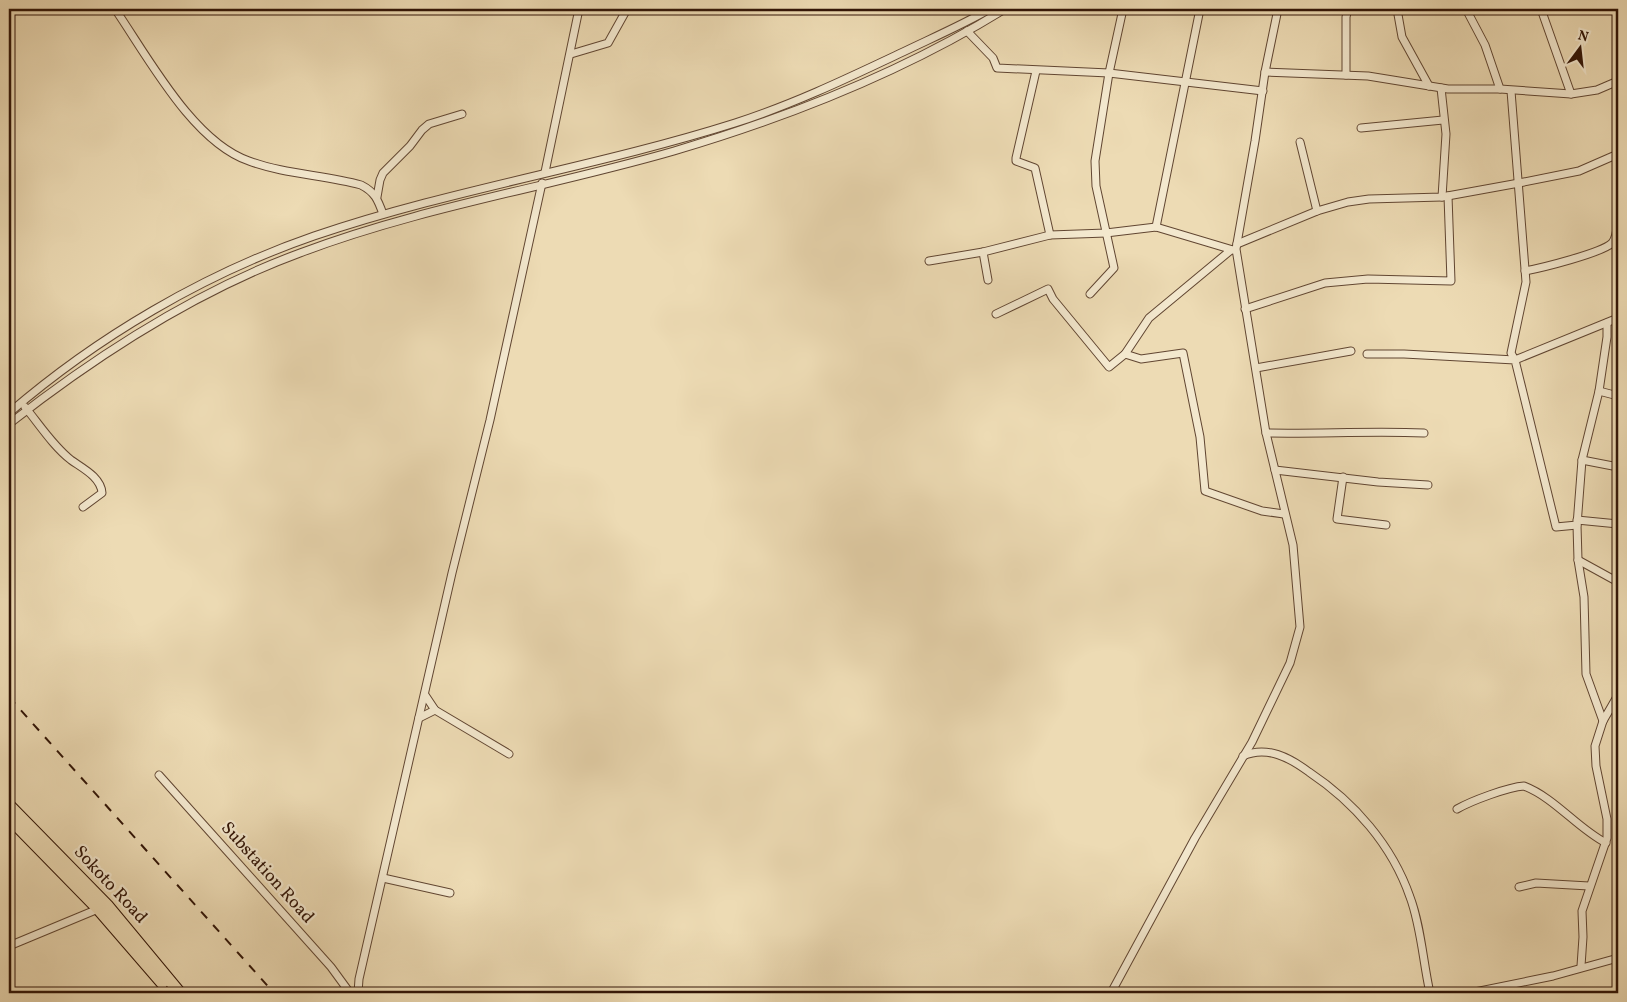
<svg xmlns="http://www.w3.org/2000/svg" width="1627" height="1002" viewBox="0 0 1627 1002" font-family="Vollkorn,serif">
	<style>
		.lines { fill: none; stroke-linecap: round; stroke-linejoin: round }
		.minor-casing { stroke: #614632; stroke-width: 9 }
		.primary-casing { stroke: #321507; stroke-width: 13 }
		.minor { stroke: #f3e8ce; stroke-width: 7 }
		.primary { stroke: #eddbb4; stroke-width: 11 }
		.rail { stroke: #321507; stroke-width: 2; stroke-dasharray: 9 9; stroke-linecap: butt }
		.labels { text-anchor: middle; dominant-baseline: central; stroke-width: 4.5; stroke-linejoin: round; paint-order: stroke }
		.street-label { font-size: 18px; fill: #321507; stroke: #f3e8ce }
	</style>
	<rect width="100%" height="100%" fill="#eddbb4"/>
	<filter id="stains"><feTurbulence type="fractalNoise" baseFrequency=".004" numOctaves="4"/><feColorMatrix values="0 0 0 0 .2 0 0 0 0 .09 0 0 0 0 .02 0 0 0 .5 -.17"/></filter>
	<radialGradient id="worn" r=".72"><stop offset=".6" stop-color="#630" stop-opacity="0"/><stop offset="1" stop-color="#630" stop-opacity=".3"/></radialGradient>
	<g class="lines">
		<g class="minor-casing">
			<g id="minor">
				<path d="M 115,9 C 148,57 193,142 249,161 C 284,174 324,175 361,185 C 375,192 378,200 383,214"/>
				<path d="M 1397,9 L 1402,37 L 1429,86"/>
				<path d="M 1466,9 L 1485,45 L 1500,89"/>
				<path d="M 1541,9 L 1571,94"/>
				<path d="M 967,31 L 993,58 L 997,68 L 1109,73 L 1263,91"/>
				<path d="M 571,54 L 608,43 L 627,9"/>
				<path d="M 1036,71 L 1016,158 L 1016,161 L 1035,168 L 1050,235"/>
				<path d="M 1265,72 L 1368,76 L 1448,89 L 1500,89 L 1571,94 L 1597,90 L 1618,81"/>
				<path d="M 1346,75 L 1346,17 L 1348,9"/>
				<path d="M 1441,88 L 1446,134 L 1442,197"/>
				<path d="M 1511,91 L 1526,282 L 1511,353 L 1515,360 L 1618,318"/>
				<path d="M 1361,128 L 1443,120"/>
				<path d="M 1300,142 L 1317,211"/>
				<path d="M 545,172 L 579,9"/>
				<path d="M 377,197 L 380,180 L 383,173 L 410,146 L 422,130 L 429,124 L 462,114"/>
				<path d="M 1156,227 L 1200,9"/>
				<path d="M 1237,244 L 1317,211 L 1348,202 L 1369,199 L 1442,197 L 1519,183 L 1579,171 L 1618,154"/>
				<path d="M 983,252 L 988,280"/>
				<path d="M 929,261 L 983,252 L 1050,235 L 1106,233 L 1156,227 L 1233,250"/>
				<path d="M 1525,271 C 1541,268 1602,253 1612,243 C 1617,237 1617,227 1618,220"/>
				<path d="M 1090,294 L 1114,268 L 1096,186 L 1095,161 L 1109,73 L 1123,9"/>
				<path d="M 1245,309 L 1325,283 L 1368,279 L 1451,281 L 1448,196"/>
				<path d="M 996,314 L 1048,289 L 1053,299 L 1109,367 L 1125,354 L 1149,318 L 1231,250"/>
				<path d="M 1125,354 L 1141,359 L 1183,353 L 1200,437 L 1205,491 L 1262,511 L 1284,514"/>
				<path d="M 1367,354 L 1404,354 L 1515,360 L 1556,527 L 1577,525"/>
				<path d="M 1256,368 L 1351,351"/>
				<path d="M 1599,391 L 1618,396"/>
				<path d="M 25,407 C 39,424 53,446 71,460 C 82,468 101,477 102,493 L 83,507"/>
				<path d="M 9,413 C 97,337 204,274 314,236 C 452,189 596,167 735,123 C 794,104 848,78 903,52 C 932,38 962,25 990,9"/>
				<path d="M 9,424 C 97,355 194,292 300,253 C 421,207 550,187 674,151 C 789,117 903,72 1005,9"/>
				<path d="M 1266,433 C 1318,434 1371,431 1424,433"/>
				<path d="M 1582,460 L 1618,467"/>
				<path d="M 1275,470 L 1378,482 L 1428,485"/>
				<path d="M 1343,477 L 1337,519 L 1386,525"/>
				<path d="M 1577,520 L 1618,524"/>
				<path d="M 1578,560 L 1618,582"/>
				<path d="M 425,695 L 435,710 L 509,754"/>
				<path d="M 419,718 L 435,710"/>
				<path d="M 1603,721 L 1586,674 L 1584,597 L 1578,560 L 1577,525 L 1582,460 L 1599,391 L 1607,337 L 1607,323"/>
				<path d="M 1243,756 C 1267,745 1290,758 1309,772 C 1354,802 1392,845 1410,897 C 1421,926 1423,962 1430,993"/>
				<path d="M 159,775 L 331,967 L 350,993"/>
				<path d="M 1457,809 C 1471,801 1508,787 1524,786 C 1555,798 1577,828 1606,843"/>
				<path d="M 383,878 L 450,893"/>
				<path d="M 1519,887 L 1536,883 L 1589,886"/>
				<path d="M 9,946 L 98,909"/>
				<path d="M 1581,966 L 1583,937 L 1582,911 L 1607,838 L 1607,819 L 1596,766 L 1595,746 L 1603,721 L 1618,695"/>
				<path d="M 358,993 L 359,979 L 452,573 L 490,420 L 542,183"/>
				<path d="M 1111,993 L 1195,838 L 1252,742 L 1290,663 L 1300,627 L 1293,545 L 1266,433 L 1236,249 L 1255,141 L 1265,72 L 1278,9"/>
				<path d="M 1470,993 L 1553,976 L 1618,958"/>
			</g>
		</g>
		<g class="primary-casing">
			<g id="primary">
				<path d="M 9,805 L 107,905 L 180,993"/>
				<path d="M 9,818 L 98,909 L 162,983"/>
			</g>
		</g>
		<use href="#minor" class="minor"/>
		<use href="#primary" class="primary"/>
		<path class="rail" d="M 9,697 L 274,993"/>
	</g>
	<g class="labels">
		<g class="street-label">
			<text transform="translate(267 873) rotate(48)">Substation Road</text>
			<text transform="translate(110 885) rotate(47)">Sokoto Road</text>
		</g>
	</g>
	<rect width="1627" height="1002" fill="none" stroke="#eddbb4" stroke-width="30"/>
	<rect x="10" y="10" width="1607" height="982" fill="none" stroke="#321507" stroke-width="2.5"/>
	<rect x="15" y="15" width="1597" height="972" fill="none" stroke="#321507"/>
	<g transform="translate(1580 48) rotate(15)" stroke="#f3e8ce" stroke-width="4" paint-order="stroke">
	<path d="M0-4L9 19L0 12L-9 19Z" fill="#321507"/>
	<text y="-8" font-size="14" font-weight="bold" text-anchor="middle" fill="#321507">N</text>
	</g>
	<rect width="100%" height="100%" filter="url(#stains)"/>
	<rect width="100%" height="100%" fill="url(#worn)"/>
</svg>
